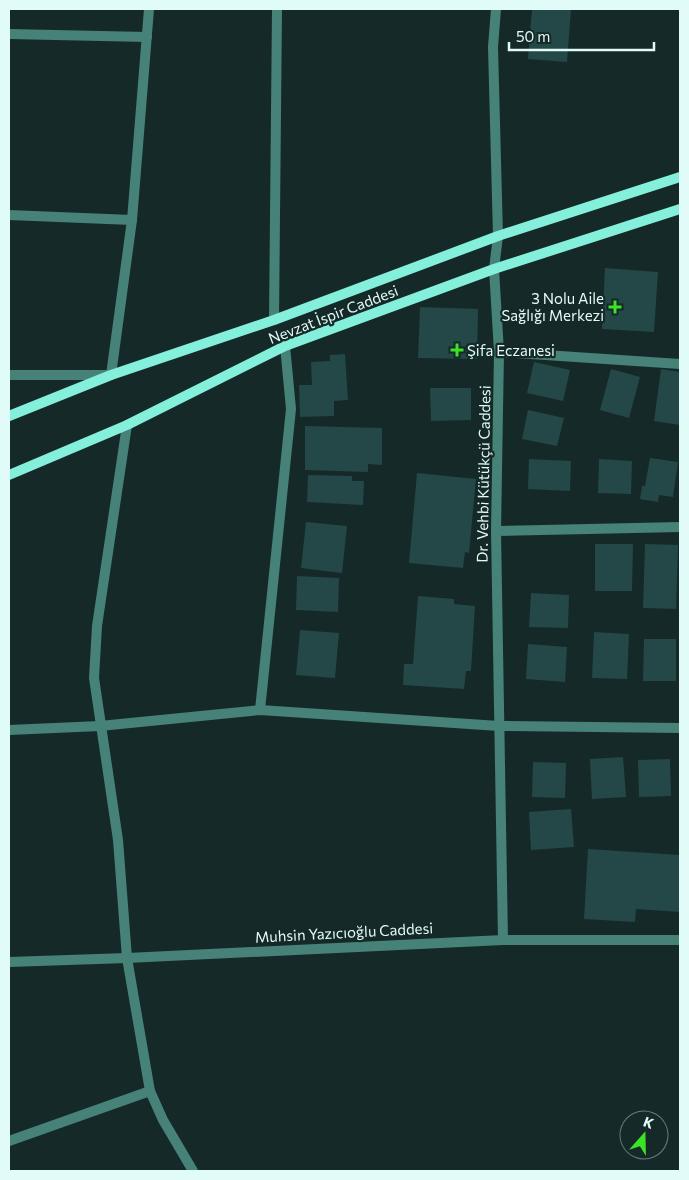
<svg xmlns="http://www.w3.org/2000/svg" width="689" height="1180" viewBox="0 0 689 1180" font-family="Commissioner,sans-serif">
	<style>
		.building { fill: #234847 }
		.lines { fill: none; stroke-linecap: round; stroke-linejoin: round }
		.minor { stroke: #468277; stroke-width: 10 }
		.tertiary { stroke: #468277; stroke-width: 10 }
		.secondary { stroke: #84efda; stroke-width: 10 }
		.poi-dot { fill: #3ce226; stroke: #152928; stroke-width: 2 }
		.labels { text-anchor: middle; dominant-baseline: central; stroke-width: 4.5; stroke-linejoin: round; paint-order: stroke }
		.poi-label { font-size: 15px; fill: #e1fbf8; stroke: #152928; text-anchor: end }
		.street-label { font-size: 15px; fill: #e1fbf8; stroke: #152928 }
	</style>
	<rect width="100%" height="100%" fill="#152928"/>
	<g class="building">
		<path d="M 532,9 L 571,9 L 567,62 L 528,59 Z"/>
		<path d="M 605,268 L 658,272 L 654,332 L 602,329 Z"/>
		<path d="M 420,307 L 478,309 L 477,359 L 418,358 Z"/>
		<path d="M 345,354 L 348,400 L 334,401 L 334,416 L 300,417 L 299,385 L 312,385 L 311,362 L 330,361 L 330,355 Z"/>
		<path d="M 534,362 L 570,370 L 563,401 L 527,393 Z"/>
		<path d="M 611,369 L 640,377 L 629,418 L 600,410 Z"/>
		<path d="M 661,369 L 680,372 L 680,425 L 654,421 Z"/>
		<path d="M 430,388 L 471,388 L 471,420 L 431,421 Z"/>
		<path d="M 528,410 L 564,418 L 557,446 L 522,439 Z"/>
		<path d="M 305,426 L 382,428 L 382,465 L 368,464 L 368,472 L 305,470 Z"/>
		<path d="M 650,458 L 678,462 L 673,497 L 659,495 L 658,502 L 640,499 L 642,486 L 645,486 Z"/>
		<path d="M 529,459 L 571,461 L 570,491 L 528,489 Z"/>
		<path d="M 599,459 L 632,461 L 631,494 L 598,493 Z"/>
		<path d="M 417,473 L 476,479 L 469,553 L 465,552 L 463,568 L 409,563 Z"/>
		<path d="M 308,475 L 352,476 L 352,481 L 364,481 L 363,505 L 307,502 Z"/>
		<path d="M 306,522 L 347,526 L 342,573 L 301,568 Z"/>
		<path d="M 595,544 L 633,544 L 632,591 L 595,591 Z"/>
		<path d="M 645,544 L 678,545 L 676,609 L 643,608 Z"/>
		<path d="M 297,576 L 339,578 L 338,612 L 296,610 Z"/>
		<path d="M 531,593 L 569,595 L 568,628 L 529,627 Z"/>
		<path d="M 418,596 L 454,599 L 454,604 L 475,606 L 471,671 L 466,671 L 464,689 L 403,685 L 404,664 L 413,664 Z"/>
		<path d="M 300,630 L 339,633 L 335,678 L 296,675 Z"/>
		<path d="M 594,632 L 629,634 L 627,679 L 592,678 Z"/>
		<path d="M 644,639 L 676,639 L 676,681 L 643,681 Z"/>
		<path d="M 528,644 L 567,647 L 565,682 L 526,679 Z"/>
		<path d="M 623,757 L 626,797 L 592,799 L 590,759 Z"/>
		<path d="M 670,759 L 671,796 L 639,797 L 638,760 Z"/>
		<path d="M 533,762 L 566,763 L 565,798 L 532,797 Z"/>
		<path d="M 571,809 L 574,847 L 531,850 L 529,812 Z"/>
		<path d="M 588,849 L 680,855 L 680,912 L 636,909 L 635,922 L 584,919 Z"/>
	</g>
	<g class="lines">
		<g class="minor">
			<path d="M 9,34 L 147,37"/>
			<path d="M 9,215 L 132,220"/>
			<path d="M 274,320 L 277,9"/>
			<path d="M 499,352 L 680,364"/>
			<path d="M 9,375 L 111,375 L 132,220 L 149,9"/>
			<path d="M 496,531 L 680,527"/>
			<path d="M 260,710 L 291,409 L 285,346"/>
			<path d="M 9,730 L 100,726 L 260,710 L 499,726 L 680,728"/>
		</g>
		<g class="tertiary">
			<path d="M 496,9 L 493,47 L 498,236 L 494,269 L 499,352 L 496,531 L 503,940"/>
			<path d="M 127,425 L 97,626 L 94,678 L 118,840 L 127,958 L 150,1091 L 163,1120 L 193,1171"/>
			<path d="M 9,962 L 127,958 L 503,940 L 680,940"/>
			<path d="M 9,1141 L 150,1091"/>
		</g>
		<g class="secondary">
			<path d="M 9,416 L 111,375 L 274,320 L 498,236 L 680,177"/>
			<path d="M 9,475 L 127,425 L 285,346 L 494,269 L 680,209"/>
		</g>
	</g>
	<g class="poi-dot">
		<path d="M612.5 299.5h5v5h5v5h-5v5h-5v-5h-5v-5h5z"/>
		<path d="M454.5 342.5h5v5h5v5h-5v5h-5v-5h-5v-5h5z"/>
	</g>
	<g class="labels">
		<g class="poi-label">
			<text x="604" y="298">3 Nolu Aile<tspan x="604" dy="17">Sağlığı Merkezi</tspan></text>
			<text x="467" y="350" text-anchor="start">Şifa Eczanesi</text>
		</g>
		<g class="street-label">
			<text transform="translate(333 314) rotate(-21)">Nevzat İspir Caddesi</text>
			<text transform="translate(483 474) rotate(-89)">Dr. Vehbi Kütükçü Caddesi</text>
			<text transform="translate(344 932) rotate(-3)">Muhsin Yazıcıoğlu Caddesi</text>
		</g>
	</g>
	<rect width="689" height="1180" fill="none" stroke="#e1fbf8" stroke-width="20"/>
	<g transform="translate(644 1135) rotate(20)"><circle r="24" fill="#152928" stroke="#677d7b"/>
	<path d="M0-4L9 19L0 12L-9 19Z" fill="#3ce226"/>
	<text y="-8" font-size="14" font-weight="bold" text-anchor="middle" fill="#e1fbf8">K</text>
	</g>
	<path d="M509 42v8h145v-8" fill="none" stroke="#e1fbf8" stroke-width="2.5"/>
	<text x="516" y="42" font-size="15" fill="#e1fbf8" stroke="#152928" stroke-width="4" paint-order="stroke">50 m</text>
</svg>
